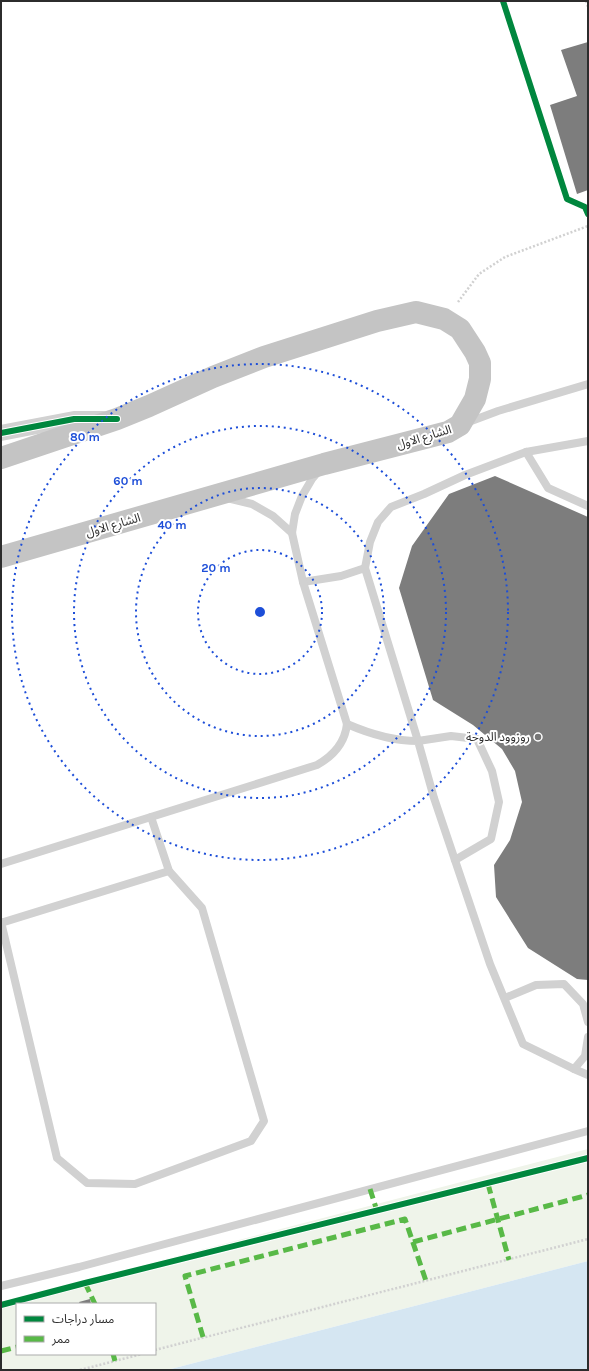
<svg xmlns="http://www.w3.org/2000/svg" width="589" height="1371" viewBox="0 0 589 1371" font-family="Karla,'Noto Sans Arabic',sans-serif">
	<style>
		.green { fill: #eff4ea; fill-rule: evenodd }
		.water { fill: #d5e6f2 }
		.building { fill: #7d7d7d }
		.lines { fill: none; stroke-linecap: round; stroke-linejoin: round }
		.path { stroke: #d1d1d1; stroke-width: 2.5; stroke-dasharray: 2 2; stroke-linecap: butt }
		.lane { stroke: #d1d1d1; stroke-width: 8 }
		.street { stroke: #d1d1d1; stroke-width: 16 }
		.primary { stroke: #c4c4c4; stroke-width: 22 }
		.quiet { stroke: #58b947; stroke-width: 5; stroke-dasharray: 10 5; stroke-linecap: butt }
		.cycleway-casing { stroke: #fff; stroke-width: 8 }
		.cycleway { stroke: #00873e; stroke-width: 6 }
		.ring { fill: none; stroke: #1d4ed8; stroke-width: 2; stroke-dasharray: 2 4 }
		.poi-dot { fill: #767676; stroke: #fff; stroke-width: 1.5 }
		.labels { text-anchor: middle; dominant-baseline: central; stroke-width: 4; stroke-linejoin: round; paint-order: stroke }
		.street-label { font-size: 12px; fill: #2c2c2c; stroke: #fff }
		.poi-label { font-size: 12px; fill: #2c2c2c; stroke: #fff; text-anchor: end }
		.centre { fill: #1d4ed8; stroke: #fff; stroke-width: 2 }
		.ring-label { font-size: 12px; text-anchor: middle; font-weight: bold; fill: #1d4ed8; stroke: #fff; stroke-width: 4; stroke-linejoin: round; paint-order: stroke }
	</style>
	<rect width="100%" height="100%" fill="#fff"/>
	<path class="green" d="M 588,1149 L 588,1261 L 167,1370 L 1,1370 L 1,1302 ZM 17,1304 L 155,1304 L 155,1354 L 17,1354 Z"/>
	<path class="water" d="M 588,1261 L 588,1370 L 167,1370 Z"/>
	<g class="building">
		<path d="M 588,42 L 588,190 L 577,194 L 550,105 L 577,96 L 561,50 Z"/>
		<path d="M 495,476 L 588,517 L 588,980 L 577,979 L 528,948 L 496,897 L 494,865 L 510,840 L 522,802 L 515,771 L 502,749 L 473,725 L 433,700 L 399,588 L 412,546 L 449,494 Z"/>
		<path d="M 90,1299 L 91,1304 L 80,1304 L 79,1302 Z"/>
	</g>
	<g class="lines">
		<g class="path">
			<path d="M 586,1 L 588,7"/>
			<path d="M 458,302 L 479,274 L 505,257 L 588,226"/>
			<path d="M 155,1350 L 588,1239"/>
			<path d="M 80,1370 L 142,1354"/>
		</g>
		<g class="lane">
			<path d="M 466,423 L 498,411 L 588,384"/>
			<path d="M 526,452 L 548,488 L 588,506"/>
			<path d="M 227,498 L 252,504 L 273,516 L 292,533"/>
			<path d="M 365,568 L 370,542 L 378,522 L 391,507 L 424,494 L 465,475 L 526,452 L 588,441"/>
			<path d="M 303,582 L 341,576 L 365,568 L 418,741 L 451,736 L 477,739 L 492,771 L 499,802 L 491,839 L 455,860"/>
			<path d="M 347,724 C 370,734 393,741 418,741 L 434,798 L 490,964 L 523,1044 L 574,1069 L 585,1056 L 588,1037"/>
			<path d="M 1,864 L 317,765 C 333,756 345,743 347,724 L 303,582 L 292,533 L 295,514 L 302,496 L 312,479 L 318,472"/>
			<path d="M 1,922 L 57,1158 L 87,1183 L 135,1184 L 251,1141 L 264,1121 L 202,908 L 169,871 L 151,817"/>
			<path d="M 1,923 L 169,871"/>
			<path d="M 505,998 L 536,985 L 564,984 L 583,1004 L 588,1022"/>
			<path d="M 574,1069 L 588,1075"/>
			<path d="M 1,1286 L 79,1267 L 588,1131"/>
		</g>
		<path class="street" d="M 1,433 L 74,419 L 103,419"/>
		<path class="primary" d="M 1,458 L 117,419 L 149,406 L 213,377 L 264,357 L 377,321 L 416,312 L 444,319 L 460,329 L 475,352 L 480,363 L 480,379 L 475,399 L 460,425 L 448,432 L 324,464 L 1,557"/>
		<g class="quiet">
			<path d="M 488,1184 L 509,1260"/>
			<path d="M 370,1189 L 377,1211"/>
			<path d="M 413,1242 L 588,1195"/>
			<path d="M 85,1283 L 95,1304"/>
			<path d="M 203,1337 L 185,1276 L 405,1219 L 426,1281"/>
			<path d="M 1,1351 L 17,1347"/>
			<path d="M 113,1354 L 115,1361"/>
		</g>
		<g class="cycleway-casing">
			<g id="cycleway">
				<path d="M 503,1 L 567,199 L 585,207 L 588,214"/>
				<path d="M 1,433 L 74,419 L 117,419"/>
				<path d="M 1,1305 L 85,1283 L 588,1158"/>
			</g>
		</g>
		<use href="#cycleway" class="cycleway"/>
	</g>
	<g class="ring">
		<circle cx="260" cy="612" r="62"/>
		<circle cx="260" cy="612" r="124"/>
		<circle cx="260" cy="612" r="186"/>
		<circle cx="260" cy="612" r="248"/>
	</g>
	<circle class="poi-dot" cx="538" cy="737" r="4"/>
	<g class="labels">
		<g class="street-label">
			<text transform="translate(424 437) rotate(-17)">الشارع الاول</text>
			<text transform="translate(113 525) rotate(-16)">الشارع الاول</text>
		</g>
		<g class="poi-label">
			<text x="530" y="737">روزوود الدوحة</text>
		</g>
	</g>
	<circle cx="260" cy="612" r="6" class="centre"/>
	<g class="ring-label">
		<text x="85" y="441">80 m</text>
		<text x="128" y="485">60 m</text>
		<text x="172" y="529">40 m</text>
		<text x="216" y="572">20 m</text>
	</g>
	<rect width="589" height="1371" fill="none" stroke="#2c2c2c" stroke-width="4"/>
	<rect x="16" y="1303" width="140" height="52" fill="#ffffff" stroke="#ababab"/>
	<rect x="24" y="1316" width="20" height="6" fill="#00873e" stroke="#ababab"/>
	<text x="52" y="1323" font-size="12" fill="#2c2c2c">مسار دراجات</text>
	<rect x="24" y="1336" width="20" height="6" fill="#58b947" stroke="#ababab"/>
	<text x="52" y="1343" font-size="12" fill="#2c2c2c">ممر</text>
</svg>
